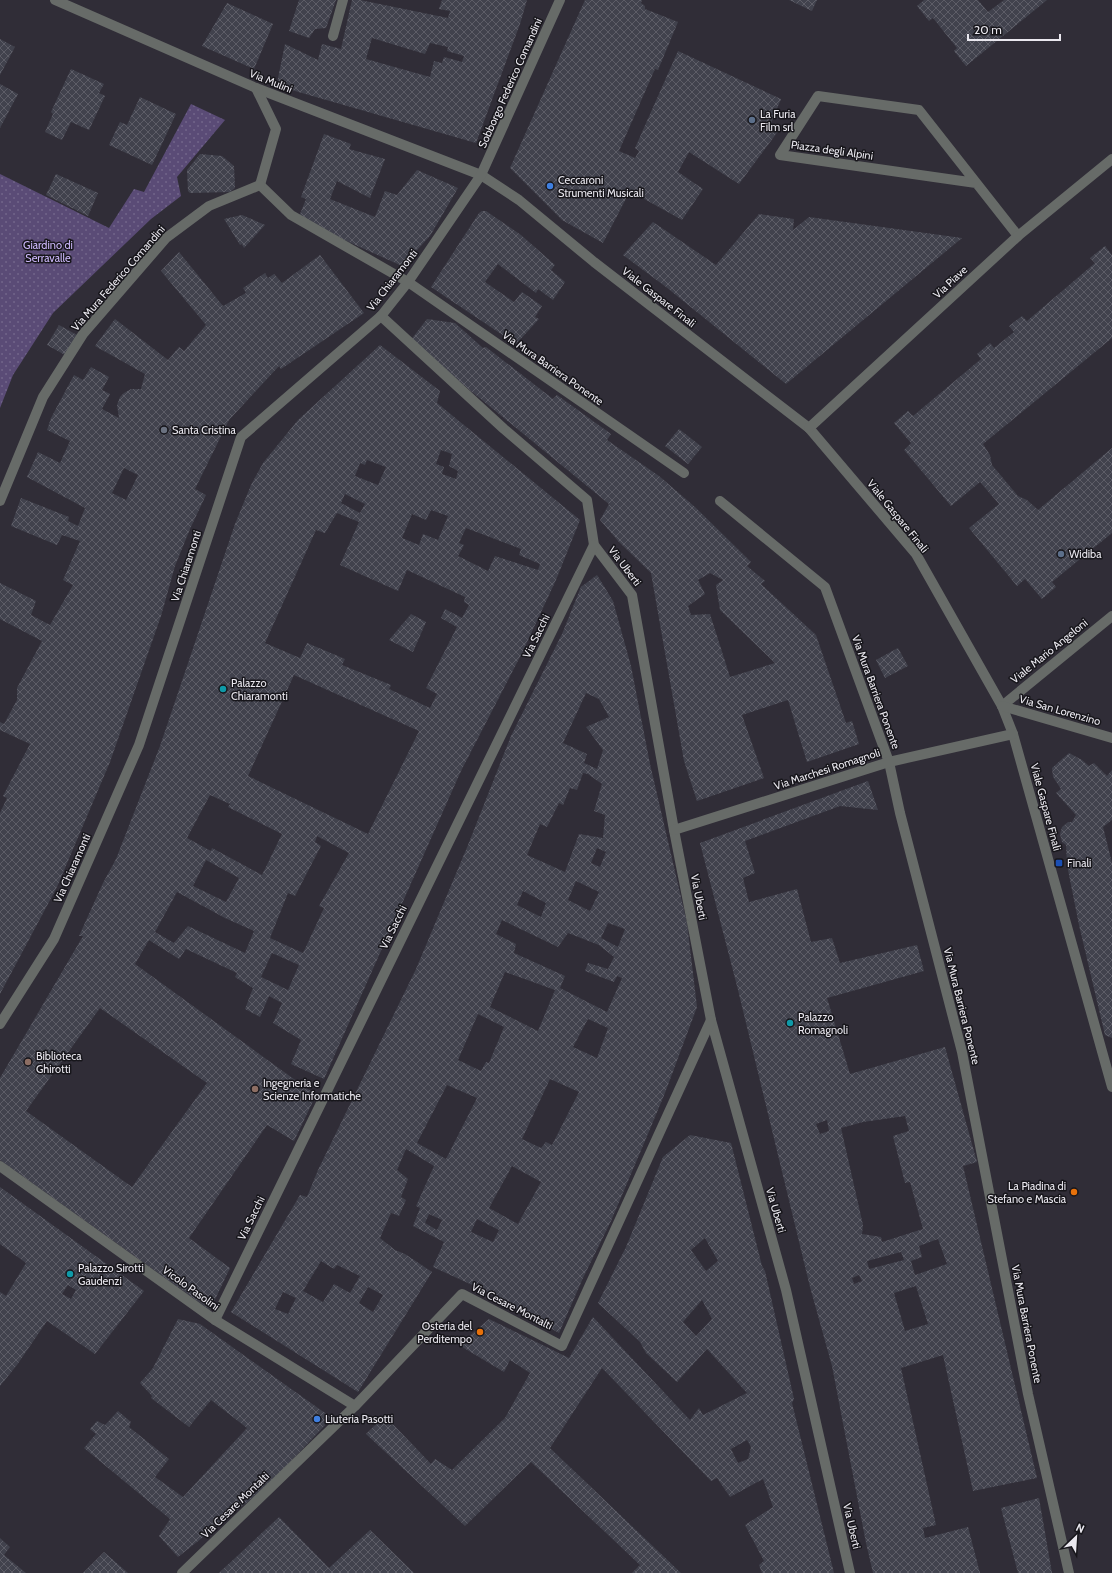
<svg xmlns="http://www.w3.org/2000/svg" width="1112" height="1573" viewBox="0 0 1112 1573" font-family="Cabin,sans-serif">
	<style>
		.park { fill: url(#park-dots) }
		.building { fill: url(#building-cross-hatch); fill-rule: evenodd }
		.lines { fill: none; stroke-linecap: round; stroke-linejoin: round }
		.minor { stroke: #676b68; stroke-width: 10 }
		.service-dot { fill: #5c6f8a; stroke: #17161b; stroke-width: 1.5 }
		.shop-dot { fill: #3f7fe0; stroke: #17161b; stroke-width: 1.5 }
		.worship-dot { fill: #6b7280; stroke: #17161b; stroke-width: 1.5 }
		.culture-dot { fill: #0f9aa8; stroke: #17161b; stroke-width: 1.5 }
		.transit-dot { fill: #1a4fb4; stroke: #17161b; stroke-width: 1.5 }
		.education-dot { fill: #8d6e63; stroke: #17161b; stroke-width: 1.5 }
		.food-dot { fill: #e8710a; stroke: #17161b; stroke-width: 1.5 }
		.labels { text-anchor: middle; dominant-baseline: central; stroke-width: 3; stroke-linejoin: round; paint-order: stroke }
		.street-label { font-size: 11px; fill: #eae8ef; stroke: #17161b }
		.poi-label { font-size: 11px; fill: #eae8ef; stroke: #17161b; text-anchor: start }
		.park-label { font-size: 11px; fill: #ceb9fc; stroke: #17161b }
	</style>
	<defs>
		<pattern id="park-dots" width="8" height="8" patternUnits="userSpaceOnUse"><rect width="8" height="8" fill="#5a4b76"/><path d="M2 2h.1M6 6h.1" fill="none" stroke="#72658a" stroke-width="1.8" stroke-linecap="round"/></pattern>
		<pattern id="building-cross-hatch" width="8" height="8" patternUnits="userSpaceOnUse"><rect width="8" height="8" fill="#41424d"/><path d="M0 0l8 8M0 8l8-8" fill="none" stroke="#5d5d67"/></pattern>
	</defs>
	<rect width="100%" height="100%" fill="#302d37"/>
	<path class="park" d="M 191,104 L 225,120 L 177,177 L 181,196 L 151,219 L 53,313 L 13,375 L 0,408 L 0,174 L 109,228 L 134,189 L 144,192 Z"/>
	<g class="building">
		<path d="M 299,0 L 336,0 L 326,28 L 315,29 L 309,38 L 289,31 Z"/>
		<path d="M 352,0 L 360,0 L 448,18 L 450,11 L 439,9 L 442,0 L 527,0 L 520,24 L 476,143 L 295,91 L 277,83 L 285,44 L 318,60 L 322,44 L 341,49 ZM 372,38 L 425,54 L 430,43 L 448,47 L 447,51 L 464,56 L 462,62 L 444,57 L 442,63 L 434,61 L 430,77 L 366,59 Z"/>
		<path d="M 585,0 L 642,0 L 641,3 L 645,6 L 645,9 L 678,22 L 658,70 L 655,69 L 619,151 L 635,158 L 639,151 L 635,148 L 678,51 L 781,99 L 770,126 L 779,130 L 739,184 L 689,152 L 678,172 L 703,189 L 682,220 L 630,191 L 603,243 L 562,220 L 510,168 Z"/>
		<path d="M 789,0 L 817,0 L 812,11 Z"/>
		<path d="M 924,0 L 978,0 L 988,12 L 1004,0 L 1047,0 L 966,66 L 954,51 L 957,48 L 933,18 L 929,21 L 917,6 Z"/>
		<path d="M 227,3 L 273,24 L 254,69 L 202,46 Z"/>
		<path d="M 0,39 L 15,47 L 0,75 Z"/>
		<path d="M 71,69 L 104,84 L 99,93 L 105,96 L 89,130 L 71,122 L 62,140 L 45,132 L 53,114 L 51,112 Z"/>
		<path d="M 0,84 L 18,94 L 0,128 Z"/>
		<path d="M 140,97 L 176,114 L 152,165 L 109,145 L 120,122 L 127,125 Z"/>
		<path d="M 324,134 L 351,144 L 349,149 L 385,159 L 370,198 L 337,181 L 330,199 L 375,217 L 385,191 L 397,195 L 417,170 L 458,188 L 430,236 L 402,266 L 298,219 L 306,199 L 301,197 Z"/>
		<path d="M 200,154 L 222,156 L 234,166 L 235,188 L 230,192 L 190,193 L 188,191 L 187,170 Z"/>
		<path d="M 56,174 L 98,193 L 88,216 L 46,195 Z"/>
		<path d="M 482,211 L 486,211 L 521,235 L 555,265 L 551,270 L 565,282 L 553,300 L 538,289 L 536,293 L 498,264 L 485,282 L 514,302 L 522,292 L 542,306 L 535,317 L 539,319 L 516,344 L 431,287 L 479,213 Z"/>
		<path d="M 759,214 L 794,219 L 793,230 L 809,217 L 962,238 L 786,384 L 666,287 L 623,255 L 653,222 L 716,265 Z"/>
		<path d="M 242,215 L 265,225 L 244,248 L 242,244 L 240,245 L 224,219 Z"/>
		<path d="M 1105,246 L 1112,255 L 1112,338 L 983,444 L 990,455 L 992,465 L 1018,496 L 1027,500 L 1038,510 L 1112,448 L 1112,533 L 1052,582 L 1056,587 L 1042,599 L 1025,579 L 1017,586 L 969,528 L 999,504 L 980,482 L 951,506 L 904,450 L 911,443 L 894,423 L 908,411 L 913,416 L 981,359 L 977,354 L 990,343 L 994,348 L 1014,332 L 1009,326 L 1022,316 L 1027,321 L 1095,263 L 1090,258 Z"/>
		<path d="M 179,252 L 223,306 L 246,293 L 243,288 L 265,273 L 268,278 L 274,274 L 282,283 L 320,255 L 364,313 L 281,369 L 279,366 L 229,420 L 195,489 L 206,495 L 190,529 L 175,566 L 161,616 L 110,762 L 57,887 L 0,994 L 0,813 L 7,798 L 3,796 L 30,744 L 0,730 L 0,722 L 4,724 L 17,700 L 17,688 L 42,641 L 0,619 L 0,583 L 36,601 L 31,615 L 50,625 L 73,585 L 63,580 L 80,541 L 62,535 L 57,545 L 11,526 L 21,498 L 69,517 L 68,521 L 78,526 L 85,508 L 27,477 L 38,452 L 60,463 L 70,441 L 47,430 L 51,418 L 74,375 L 83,380 L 91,367 L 109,377 L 102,390 L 110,394 L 102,409 L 119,418 L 117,405 L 120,397 L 124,393 L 131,389 L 141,389 L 145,374 L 95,346 L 115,319 L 168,360 L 179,347 L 184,351 L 206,325 L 161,271 ZM 124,468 L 138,475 L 126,500 L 112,493 Z"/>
		<path d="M 427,319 L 455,323 L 483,348 L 486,347 L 553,399 L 557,395 L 611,434 L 607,440 L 659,476 L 695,507 L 751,562 L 747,566 L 765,581 L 761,584 L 816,635 L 846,723 L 852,721 L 859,744 L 807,762 L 788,700 L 742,715 L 764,778 L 697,801 L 684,761 L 651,573 L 619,542 L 600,520 L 609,504 L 410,341 ZM 710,573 L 723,580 L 716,585 L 720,610 L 775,663 L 730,677 L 710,614 L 691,615 L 688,606 L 705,594 L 698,580 Z"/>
		<path d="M 59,325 L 77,335 L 65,355 L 47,345 Z"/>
		<path d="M 380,345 L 440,391 L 437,403 L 580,520 L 556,580 L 522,653 L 461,771 L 324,1079 L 291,1064 L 301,1040 L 273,1023 L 282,1003 L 269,996 L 260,1017 L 245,1009 L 253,988 L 235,977 L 237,973 L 186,949 L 179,959 L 149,940 L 135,964 L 316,1095 L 294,1141 L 267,1125 L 189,1238 L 230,1268 L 210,1310 L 0,1160 L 0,1078 L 83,936 L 79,936 L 103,883 L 116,859 L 160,746 L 235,524 L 251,485 L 263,463 L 298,420 ZM 441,450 L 452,454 L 449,466 L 458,471 L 456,479 L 442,474 L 444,467 L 436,464 ZM 367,460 L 386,467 L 378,485 L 355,476 L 360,463 L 365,465 ZM 345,494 L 365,504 L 360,513 L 341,503 ZM 431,510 L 448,516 L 438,540 L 423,534 L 419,545 L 402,538 L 412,514 L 426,520 ZM 337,513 L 359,522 L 340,565 L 398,591 L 407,570 L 465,597 L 464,602 L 469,605 L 462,618 L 445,609 L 441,618 L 457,627 L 426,688 L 437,694 L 430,708 L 389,689 L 391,685 L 342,665 L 345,659 L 307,643 L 300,658 L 265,643 L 316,530 L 325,533 ZM 466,528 L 521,549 L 519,555 L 540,564 L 538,570 L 495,556 L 488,571 L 458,556 L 464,545 L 459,543 ZM 294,675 L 419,731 L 368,834 L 248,776 ZM 210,795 L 230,804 L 228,807 L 282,834 L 262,875 L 212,848 L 211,851 L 187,838 ZM 317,836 L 349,853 L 319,906 L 324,908 L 303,953 L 270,938 L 288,893 L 295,896 L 321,846 L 315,842 ZM 206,860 L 239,878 L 226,902 L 193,886 ZM 177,892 L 225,918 L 254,931 L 245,953 L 188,926 L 174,943 L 155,932 ZM 272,953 L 299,965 L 288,990 L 261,977 ZM 100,1008 L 207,1083 L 132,1187 L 26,1111 Z"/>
		<path d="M 679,429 L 702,447 L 688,464 L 665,446 Z"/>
		<path d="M 597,575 L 613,601 L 631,666 L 650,764 L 687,923 L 697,1007 L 665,1093 L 645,1141 L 611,1221 L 583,1278 L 559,1333 L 481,1289 L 433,1267 L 444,1242 L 413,1226 L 420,1208 L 416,1206 L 434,1166 L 406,1149 L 397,1170 L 408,1179 L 401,1197 L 406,1200 L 399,1216 L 391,1213 L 380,1238 L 395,1250 L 405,1254 L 432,1272 L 358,1392 L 231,1312 L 300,1195 L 307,1197 L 318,1170 L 416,969 L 468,845 L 511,736 L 562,634 L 581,587 ZM 586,693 L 599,699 L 609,717 L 586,727 L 603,750 L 597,769 L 584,763 L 587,754 L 563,743 ZM 583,773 L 588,774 L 602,784 L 594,811 L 605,815 L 603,838 L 579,834 L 565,872 L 527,855 L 540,824 L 547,827 L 559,803 L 563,805 L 570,788 L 577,790 ZM 597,848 L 606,852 L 600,867 L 591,863 ZM 576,881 L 599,892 L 590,911 L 568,900 ZM 523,891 L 546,903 L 541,917 L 517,905 ZM 502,920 L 558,947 L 568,933 L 599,945 L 614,957 L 608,969 L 588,963 L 585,971 L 614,982 L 617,976 L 622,978 L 607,1012 L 560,988 L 565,976 L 514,953 L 516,944 L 496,934 ZM 608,923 L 625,929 L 618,947 L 601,938 ZM 505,972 L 555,990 L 538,1031 L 490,1007 ZM 478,1014 L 504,1027 L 489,1063 L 486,1062 L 481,1071 L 458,1060 ZM 588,1019 L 608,1028 L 597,1058 L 573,1047 ZM 550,1079 L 579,1092 L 552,1145 L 546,1142 L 541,1148 L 522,1139 ZM 447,1085 L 477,1098 L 446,1159 L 417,1143 ZM 512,1166 L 541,1182 L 518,1224 L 489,1208 ZM 429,1214 L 442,1220 L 437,1230 L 425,1223 ZM 477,1219 L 499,1230 L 493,1242 L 471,1232 ZM 321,1261 L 334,1269 L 337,1265 L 360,1276 L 350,1293 L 334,1284 L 323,1302 L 303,1291 ZM 368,1287 L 383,1295 L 373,1312 L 359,1303 ZM 283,1292 L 296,1298 L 288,1314 L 275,1309 Z"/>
		<path d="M 411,614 L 426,622 L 413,652 L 389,640 Z"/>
		<path d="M 898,648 L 908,666 L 885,678 L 876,660 Z"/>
		<path d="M 1069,753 L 1082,760 L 1089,766 L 1094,763 L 1107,776 L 1112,770 L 1112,820 L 1103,827 L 1112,863 L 1112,1038 L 1105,1035 L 1079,925 L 1067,865 L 1066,845 L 1062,842 L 1060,834 L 1062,827 L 1068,822 L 1072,822 L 1076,815 L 1056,793 L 1061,789 L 1053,777 L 1052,768 Z"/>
		<path d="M 868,781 L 878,810 L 840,806 L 745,841 L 755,873 L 743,878 L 749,902 L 797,889 L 811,942 L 832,938 L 840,963 L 917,945 L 924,971 L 827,998 L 850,1074 L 945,1047 L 977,1162 L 963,1166 L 1037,1478 L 973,1491 L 943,1355 L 901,1368 L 936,1525 L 923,1528 L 925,1538 L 968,1527 L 980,1573 L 873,1573 L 866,1543 L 832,1366 L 810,1287 L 738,990 L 700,843 ZM 905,1116 L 909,1131 L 893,1136 L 905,1183 L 910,1182 L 923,1229 L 882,1242 L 881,1237 L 862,1234 L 863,1225 L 841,1128 L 863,1122 ZM 827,1120 L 829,1131 L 820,1134 L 816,1124 ZM 938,1239 L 947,1264 L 915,1275 L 911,1261 L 922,1257 L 919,1246 ZM 901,1252 L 904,1260 L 869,1269 L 867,1261 ZM 859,1275 L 862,1281 L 854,1284 L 852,1278 ZM 916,1286 L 928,1324 L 905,1331 L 894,1293 Z"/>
		<path d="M 690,1135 L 731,1143 L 762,1266 L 765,1271 L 794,1399 L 792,1403 L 834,1573 L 762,1573 L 759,1565 L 764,1561 L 745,1525 L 773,1507 L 763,1479 L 730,1497 L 717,1478 L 711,1481 L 602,1368 L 550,1448 L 681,1573 L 632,1573 L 640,1565 L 531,1462 L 465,1526 L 366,1434 L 385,1416 L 431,1464 L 435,1459 L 452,1470 L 505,1418 L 530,1373 L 510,1360 L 504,1372 L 459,1345 L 489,1319 L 569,1358 L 593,1317 L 690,1420 L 699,1408 L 703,1415 L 747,1393 L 707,1349 L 677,1382 L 646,1353 L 640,1342 L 598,1303 L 626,1247 L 663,1157 ZM 705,1238 L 718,1261 L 706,1271 L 691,1250 ZM 702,1300 L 712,1319 L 696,1336 L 683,1322 ZM 747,1440 L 751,1447 L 748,1459 L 738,1463 L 731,1449 Z"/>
		<path d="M 0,1187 L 144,1291 L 95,1354 L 47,1321 L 17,1365 L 0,1386 L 0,1292 L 6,1296 L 26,1263 L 0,1244 ZM 68,1285 L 76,1290 L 71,1299 L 62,1294 Z"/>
		<path d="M 178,1319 L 200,1324 L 332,1418 L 265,1488 L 178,1557 L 159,1536 L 170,1519 L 84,1448 L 96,1434 L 90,1429 L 97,1421 L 105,1425 L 118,1411 L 131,1422 L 129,1427 L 169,1459 L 155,1477 L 183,1497 L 247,1428 L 211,1400 L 189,1427 L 151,1398 L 152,1396 L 140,1383 L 153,1368 Z"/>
		<path d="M 1039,1498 L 1052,1573 L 1018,1573 L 1001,1508 Z"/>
		<path d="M 279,1517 L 329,1568 L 370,1530 L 414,1573 L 219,1573 Z"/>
		<path d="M 0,1538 L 10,1547 L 4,1555 L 26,1573 L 0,1573 Z"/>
		<path d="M 104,1552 L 128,1573 L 83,1573 Z"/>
	</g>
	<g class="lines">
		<g class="minor">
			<path d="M 55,0 L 256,88 L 481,175 L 519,200 L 594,262 L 809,428 L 916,554 L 1002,706 L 1013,734 L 1112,1087"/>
			<path d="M 333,36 L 343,0"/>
			<path d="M 256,88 L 276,129 L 260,185"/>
			<path d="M 976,183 L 780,155 L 818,96 L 919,110 L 1018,236"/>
			<path d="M 260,185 L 291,215 L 408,282 L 684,473"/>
			<path d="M 381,316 L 504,429 L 587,500 L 594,545 L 632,595 L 674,830 L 711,1020 L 786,1290 L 850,1573"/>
			<path d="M 809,428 L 1018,236 L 1112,159"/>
			<path d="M 0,501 L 43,397 L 83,334 L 166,238 L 209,206 L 260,185"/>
			<path d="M 720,501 L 825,587 L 889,762 L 900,813 L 962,1052 L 1028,1394 L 1069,1573"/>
			<path d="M 1002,706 L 1112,616"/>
			<path d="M 1002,706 L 1112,738"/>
			<path d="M 674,830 L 889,762 L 1013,734"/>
			<path d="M 0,1024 L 54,939 L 139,745 L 241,437 L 381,316 L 408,282 L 481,175 L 560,0"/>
			<path d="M 0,1166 L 215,1320 L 355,1406"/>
			<path d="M 215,1320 L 594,545"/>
			<path d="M 182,1573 L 355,1406 L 462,1294 L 562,1346 L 711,1020"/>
		</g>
	</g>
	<g class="service-dot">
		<circle cx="752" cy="120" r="4"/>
		<circle cx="1061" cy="554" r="4"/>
	</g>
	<g class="shop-dot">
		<circle cx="550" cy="186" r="4"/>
		<circle cx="317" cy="1419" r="4"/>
	</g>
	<circle class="worship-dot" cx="164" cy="430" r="4"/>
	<g class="culture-dot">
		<circle cx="223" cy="689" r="4"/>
		<circle cx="790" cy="1023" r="4"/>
		<circle cx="70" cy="1274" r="4"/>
	</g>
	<rect class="transit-dot" x="1055" y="859" width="8" height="8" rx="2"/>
	<g class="education-dot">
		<circle cx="28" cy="1062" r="4"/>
		<circle cx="255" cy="1089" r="4"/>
	</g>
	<g class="food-dot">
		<circle cx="1074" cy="1192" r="4"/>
		<circle cx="480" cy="1332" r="4"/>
	</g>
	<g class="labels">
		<g class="street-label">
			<text transform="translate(271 81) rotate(22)">Via Mulini</text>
			<text transform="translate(510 83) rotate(-66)">Sobborgo Federico Comandini</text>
			<text transform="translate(832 150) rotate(8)">Piazza degli Alpini</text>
			<text transform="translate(118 278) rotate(-49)">Via Mura Federico Comandini</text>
			<text transform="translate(392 280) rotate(-52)">Via Chiaramonti</text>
			<text transform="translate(950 282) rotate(-43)">Via Piave</text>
			<text transform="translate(659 297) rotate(38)">Viale Gaspare Finali</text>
			<text transform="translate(553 368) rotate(35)">Via Mura Barriera Ponente</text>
			<text transform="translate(898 516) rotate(51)">Viale Gaspare Finali</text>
			<text transform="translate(186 566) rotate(-72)">Via Chiaramonti</text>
			<text transform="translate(625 566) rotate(53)">Via Uberti</text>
			<text transform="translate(536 636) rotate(-64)">Via Sacchi</text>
			<text transform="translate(1049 651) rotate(-39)">Viale Mario Angeloni</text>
			<text transform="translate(876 692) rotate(70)">Via Mura Barriera Ponente</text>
			<text transform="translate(1060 710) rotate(16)">Via San Lorenzino</text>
			<text transform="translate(827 769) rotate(-18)">Via Marchesi Romagnoli</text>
			<text transform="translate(1046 807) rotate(75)">Viale Gaspare Finali</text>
			<text transform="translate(72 868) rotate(-66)">Via Chiaramonti</text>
			<text transform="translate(699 897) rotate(79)">Via Uberti</text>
			<text transform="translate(393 927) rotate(-64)">Via Sacchi</text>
			<text transform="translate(962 1006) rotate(76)">Via Mura Barriera Ponente</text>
			<text transform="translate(776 1210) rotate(74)">Via Uberti</text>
			<text transform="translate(251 1218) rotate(-64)">Via Sacchi</text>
			<text transform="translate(191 1288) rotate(36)">Vicolo Pasolini</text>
			<text transform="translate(512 1306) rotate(27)">Via Cesare Montalti</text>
			<text transform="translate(1027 1324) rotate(79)">Via Mura Barriera Ponente</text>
			<text transform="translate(235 1505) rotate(-44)">Via Cesare Montalti</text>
			<text transform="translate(852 1526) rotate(77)">Via Uberti</text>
		</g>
		<g class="poi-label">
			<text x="760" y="114">La Furia<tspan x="760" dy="13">Film srl</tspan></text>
			<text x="558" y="180">Ceccaroni<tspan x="558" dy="13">Strumenti Musicali</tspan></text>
			<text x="172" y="430">Santa Cristina</text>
			<text x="1069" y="554">Widiba</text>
			<text x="231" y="683">Palazzo<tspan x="231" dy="13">Chiaramonti</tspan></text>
			<text x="1067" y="863">Finali</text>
			<text x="798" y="1017">Palazzo<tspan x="798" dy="13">Romagnoli</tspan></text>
			<text x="36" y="1056">Biblioteca<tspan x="36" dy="13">Ghirotti</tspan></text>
			<text x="263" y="1083">Ingegneria e<tspan x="263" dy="13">Scienze Informatiche</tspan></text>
			<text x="1066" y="1186" text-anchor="end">La Piadina di<tspan x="1066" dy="13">Stefano e Mascia</tspan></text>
			<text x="78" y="1268">Palazzo Sirotti<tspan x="78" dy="13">Gaudenzi</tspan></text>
			<text x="472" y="1326" text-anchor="end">Osteria del<tspan x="472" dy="13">Perditempo</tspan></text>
			<text x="325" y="1419">Liuteria Pasotti</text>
		</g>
		<g class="park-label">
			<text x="48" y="245">Giardino di<tspan x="48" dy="13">Serravalle</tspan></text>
		</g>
	</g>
	<g transform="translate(1076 1537) rotate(25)" stroke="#17161b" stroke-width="3" paint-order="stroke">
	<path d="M0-3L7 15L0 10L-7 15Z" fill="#eae8ef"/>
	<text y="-6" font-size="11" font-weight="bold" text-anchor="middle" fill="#eae8ef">N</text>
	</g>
	<path d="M968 34v6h92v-6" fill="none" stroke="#eae8ef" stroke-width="2"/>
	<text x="974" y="34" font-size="12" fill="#eae8ef" stroke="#17161b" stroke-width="3" paint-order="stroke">20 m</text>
</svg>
